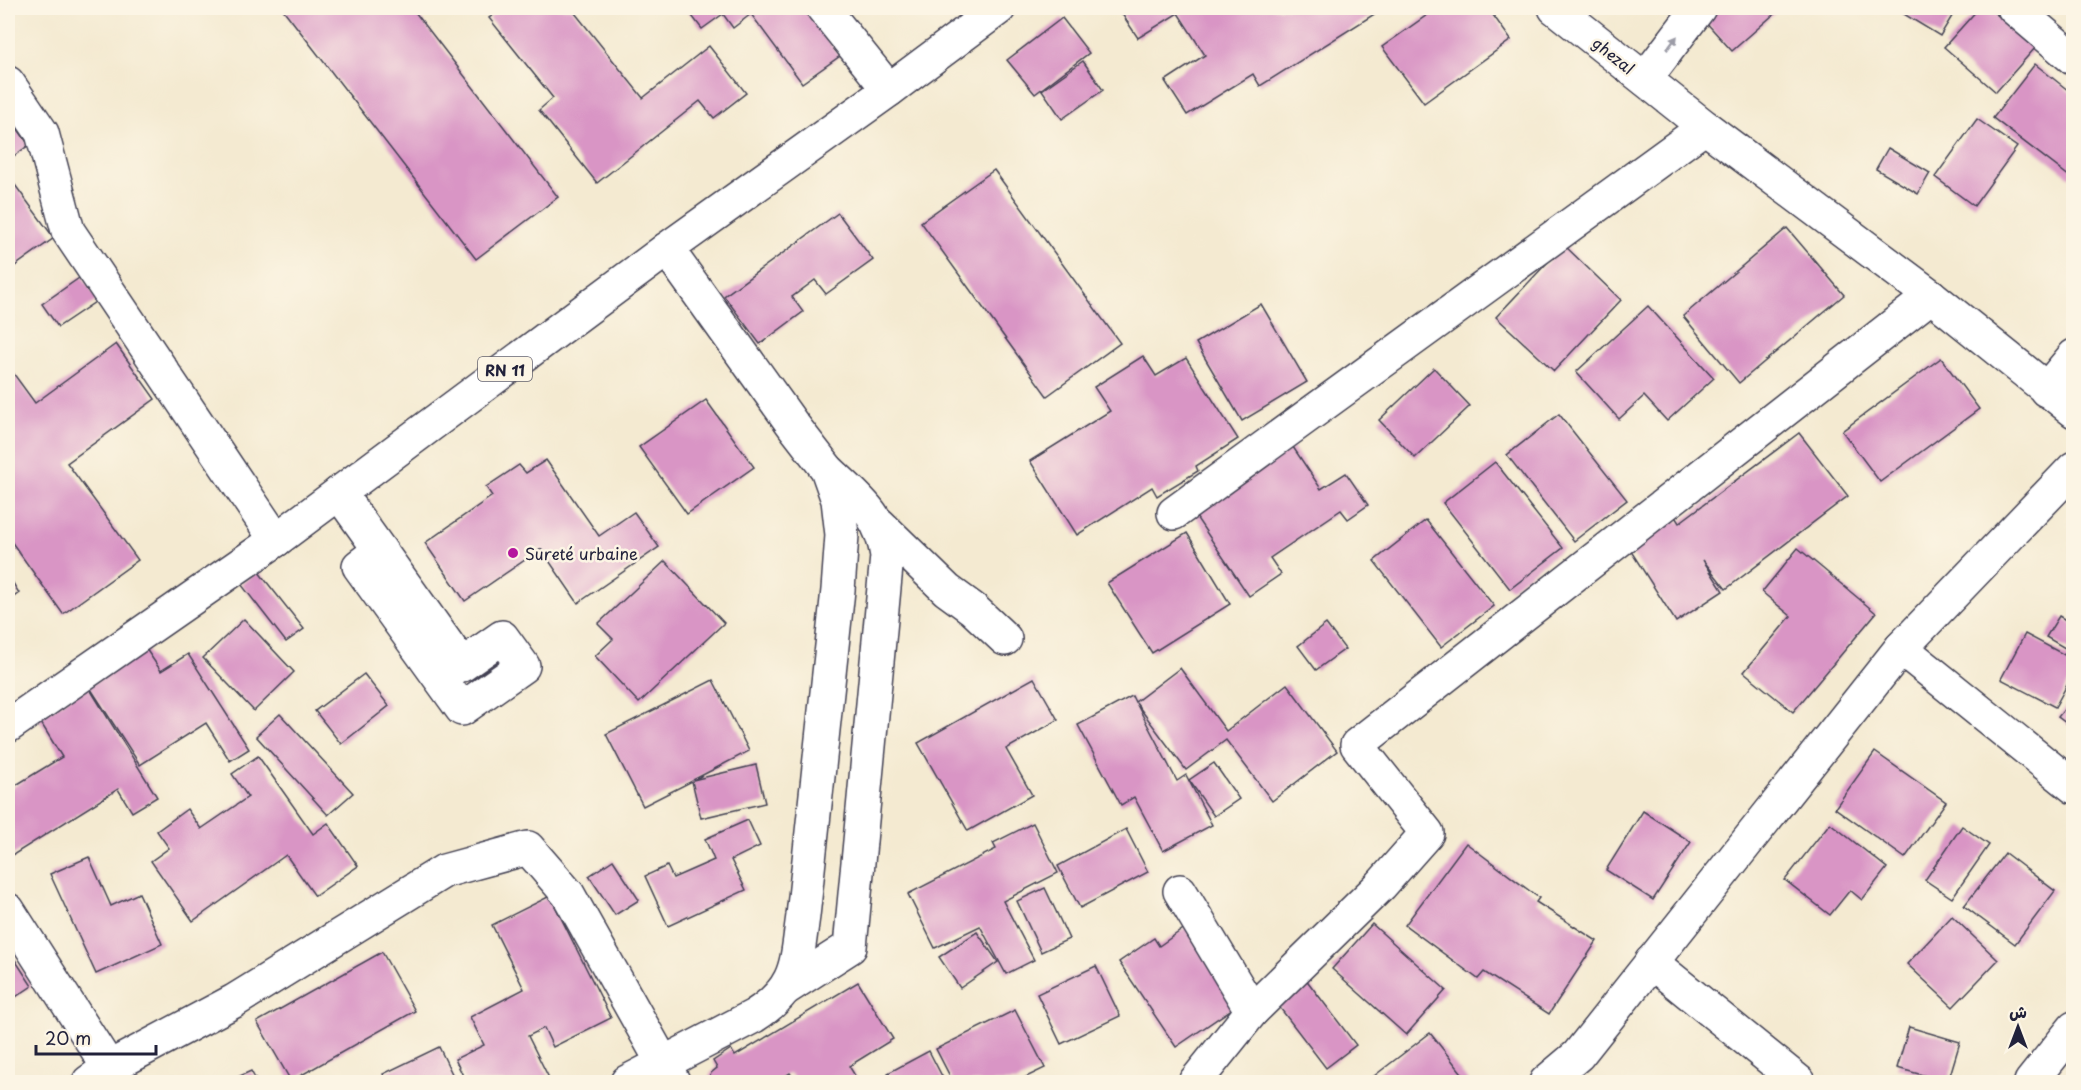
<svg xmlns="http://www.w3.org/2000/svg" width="2081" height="1090" viewBox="0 0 2081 1090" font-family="'Playpen Sans','Playpen Sans Arabic',sans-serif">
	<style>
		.building { fill: #d995c5 }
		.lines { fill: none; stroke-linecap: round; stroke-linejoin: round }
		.minor-casing { stroke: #424052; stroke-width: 36 }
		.major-casing { stroke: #424052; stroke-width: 36 }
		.minor { stroke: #fff; stroke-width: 33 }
		.major { stroke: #fff; stroke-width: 33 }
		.oneway { fill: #9c9ca7 }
		.poi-dot { fill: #b5179e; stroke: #fcf5e5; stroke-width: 2 }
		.labels { text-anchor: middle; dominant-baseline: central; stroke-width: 5; stroke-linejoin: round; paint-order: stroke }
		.shield { fill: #fcf5e5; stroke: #63616e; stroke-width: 1.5 }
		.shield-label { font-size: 15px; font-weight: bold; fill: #22223b }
		.street-label { font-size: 16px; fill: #22223b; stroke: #fcf5e5 }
		.poi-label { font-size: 16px; fill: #22223b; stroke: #fcf5e5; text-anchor: start }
	</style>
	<rect width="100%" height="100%" fill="#fcf5e5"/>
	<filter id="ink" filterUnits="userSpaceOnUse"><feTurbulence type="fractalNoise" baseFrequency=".0167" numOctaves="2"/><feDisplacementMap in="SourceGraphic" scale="12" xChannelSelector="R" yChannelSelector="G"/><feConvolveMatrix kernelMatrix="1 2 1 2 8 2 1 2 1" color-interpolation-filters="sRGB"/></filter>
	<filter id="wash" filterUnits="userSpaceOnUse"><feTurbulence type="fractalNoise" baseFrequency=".008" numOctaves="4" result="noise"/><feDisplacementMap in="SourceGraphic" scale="24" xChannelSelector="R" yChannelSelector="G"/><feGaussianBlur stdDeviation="1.35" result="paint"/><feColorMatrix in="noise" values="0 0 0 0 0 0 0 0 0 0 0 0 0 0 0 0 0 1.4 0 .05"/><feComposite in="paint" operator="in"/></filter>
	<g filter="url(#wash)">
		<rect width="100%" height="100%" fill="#f4ead1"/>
		<g id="blocks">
			<g class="building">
				<path d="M 282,8 L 412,8 L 558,197 L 476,259 Z"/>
				<path d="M 503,8 L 571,8 L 643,98 L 709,46 L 746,93 L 714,118 L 700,101 L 597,183 L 539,110 L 553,98 L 489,18 Z"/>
				<path d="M 686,8 L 803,8 L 840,56 L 802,83 L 751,14 L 733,28 L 723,14 L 702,29 Z"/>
				<path d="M 1118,8 L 1228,8 L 1229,10 L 1232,8 L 1384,8 L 1260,86 L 1253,74 L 1187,115 L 1165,81 L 1205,55 L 1178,13 L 1138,38 Z"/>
				<path d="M 1437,8 L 1488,8 L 1511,40 L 1424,103 L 1382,47 Z"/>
				<path d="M 1693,8 L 1781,8 L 1732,51 Z"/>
				<path d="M 1894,8 L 1957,8 L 1940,36 Z"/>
				<path d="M 1979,8 L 1989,8 L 2035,48 L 1996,92 L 1944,47 Z"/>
				<path d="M 1062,18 L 1089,53 L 1035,94 L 1007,60 Z"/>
				<path d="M 1083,61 L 1103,90 L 1062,119 L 1042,90 Z"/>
				<path d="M 2035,64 L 2074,95 L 2074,180 L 1993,118 Z"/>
				<path d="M 8,115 L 29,145 L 8,160 Z"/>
				<path d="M 1977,119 L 2017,147 L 1974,206 L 1935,177 Z"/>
				<path d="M 1888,148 L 1930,173 L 1918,194 L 1876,169 Z"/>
				<path d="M 994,170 L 1120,343 L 1047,396 L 921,222 Z"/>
				<path d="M 15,185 L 54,238 L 8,271 L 8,191 Z"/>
				<path d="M 838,213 L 873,260 L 826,294 L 815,280 L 792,297 L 803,312 L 760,344 L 724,296 Z"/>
				<path d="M 1787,228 L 1844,295 L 1739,383 L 1683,316 Z"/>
				<path d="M 1564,245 L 1621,300 L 1554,371 L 1496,317 Z"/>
				<path d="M 82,276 L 98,300 L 58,327 L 42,304 Z"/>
				<path d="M 1261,304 L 1307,382 L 1242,421 L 1196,343 Z"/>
				<path d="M 1648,306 L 1714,378 L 1667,421 L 1644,396 L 1619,419 L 1576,372 Z"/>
				<path d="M 116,344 L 155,399 L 67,463 L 138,560 L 63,614 L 8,537 L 8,366 L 35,403 Z"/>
				<path d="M 1143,356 L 1156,376 L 1186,358 L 1238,439 L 1196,466 L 1198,471 L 1157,496 L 1152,487 L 1077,535 L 1030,461 L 1110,411 L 1094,387 Z"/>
				<path d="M 1941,358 L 1979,409 L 1880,482 L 1842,431 Z"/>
				<path d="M 1434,368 L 1470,406 L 1415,458 L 1379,420 Z"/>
				<path d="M 706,400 L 754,467 L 687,514 L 639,447 Z"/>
				<path d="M 1559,414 L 1627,500 L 1574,541 L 1507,455 Z"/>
				<path d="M 1799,433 L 1848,496 L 1726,589 L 1703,560 L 1723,591 L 1676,622 L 1627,545 L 1674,515 L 1679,523 Z"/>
				<path d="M 1293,447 L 1321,489 L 1346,473 L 1368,505 L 1348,519 L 1341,510 L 1270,558 L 1281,574 L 1249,596 L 1194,514 Z"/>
				<path d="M 546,460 L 599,536 L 634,512 L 659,547 L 578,603 L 541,549 L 465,601 L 425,543 L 492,496 L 486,487 L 519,465 L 526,473 Z"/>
				<path d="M 1495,462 L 1563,548 L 1510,589 L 1443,503 Z"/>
				<path d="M 1426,520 L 1494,606 L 1441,647 L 1374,561 Z"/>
				<path d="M 1187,533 L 1230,604 L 1152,653 L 1107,583 Z"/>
				<path d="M 1798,548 L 1876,613 L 1793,712 L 1744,672 L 1791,616 L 1762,592 Z"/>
				<path d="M 665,561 L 724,623 L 639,703 L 595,656 L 613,639 L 598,624 Z"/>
				<path d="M 258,571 L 304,629 L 286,642 L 241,584 Z"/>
				<path d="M 8,575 L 19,593 L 8,601 Z"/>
				<path d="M 2059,616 L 2074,625 L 2074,645 L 2070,651 L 2046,637 Z"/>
				<path d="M 244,619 L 294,672 L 254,711 L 203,658 Z"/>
				<path d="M 1326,624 L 1345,649 L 1316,670 L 1298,646 Z"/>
				<path d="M 2025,634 L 2074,660 L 2074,672 L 2055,707 L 2001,679 Z"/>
				<path d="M 146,649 L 161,671 L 188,654 L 249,749 L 230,761 L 206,723 L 140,765 L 89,686 Z"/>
				<path d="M 1180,668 L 1226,731 L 1287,684 L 1337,751 L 1272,801 L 1226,740 L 1186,770 L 1136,703 L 1177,781 L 1186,775 L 1212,825 L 1163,851 L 1134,797 L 1121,805 L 1078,725 L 1132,696 L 1135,702 Z"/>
				<path d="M 364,674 L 389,706 L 341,744 L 315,711 Z"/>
				<path d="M 1034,678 L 1058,720 L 1006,749 L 1032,795 L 968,831 L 918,743 Z"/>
				<path d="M 713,680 L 749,751 L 693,780 L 756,765 L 765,803 L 701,818 L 692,781 L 643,806 L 606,734 Z"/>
				<path d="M 88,686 L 157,797 L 132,812 L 118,789 L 13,855 L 8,846 L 8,790 L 62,757 L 38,718 Z"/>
				<path d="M 2074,697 L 2074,729 L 2058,717 Z"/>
				<path d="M 280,714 L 353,793 L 328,815 L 256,736 Z"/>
				<path d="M 1875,752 L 1946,802 L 1905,858 L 1835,808 Z"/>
				<path d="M 258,756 L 313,834 L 328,823 L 358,866 L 315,896 L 286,855 L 193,921 L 151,861 L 169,848 L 157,831 L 187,809 L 201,829 L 248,797 L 232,774 Z"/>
				<path d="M 1214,763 L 1239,799 L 1214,816 L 1189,780 Z"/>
				<path d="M 1643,811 L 1691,842 L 1653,900 L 1606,870 Z"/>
				<path d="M 748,820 L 760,846 L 731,860 L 746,890 L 668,926 L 645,876 L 667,866 L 673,878 L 714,860 L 705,839 Z"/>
				<path d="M 1033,823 L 1058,873 L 1003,901 L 1034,960 L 1006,974 L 980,926 L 935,948 L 908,894 L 996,849 L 993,843 Z"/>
				<path d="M 1830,823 L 1887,868 L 1862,900 L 1850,890 L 1830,915 L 1785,880 Z"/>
				<path d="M 1962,826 L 1989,845 L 1952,898 L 1925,880 Z"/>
				<path d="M 1126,829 L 1148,872 L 1080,908 L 1058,866 Z"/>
				<path d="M 1466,843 L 1539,898 L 1536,902 L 1597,941 L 1549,1014 L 1484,972 L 1478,979 L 1405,925 Z"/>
				<path d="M 2005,853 L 2055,891 L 2015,944 L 1964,906 Z"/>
				<path d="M 89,857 L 111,906 L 139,893 L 162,944 L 96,974 L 50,874 Z"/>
				<path d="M 613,860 L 639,900 L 615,915 L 589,876 Z"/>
				<path d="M 1045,888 L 1069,939 L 1041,952 L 1017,901 Z"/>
				<path d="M 550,896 L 611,1018 L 553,1047 L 544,1028 L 528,1036 L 551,1082 L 466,1082 L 455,1059 L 484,1045 L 470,1017 L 524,989 L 492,925 Z"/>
				<path d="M 1952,916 L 1998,960 L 1953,1007 L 1907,964 Z"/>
				<path d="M 1372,924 L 1446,990 L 1406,1035 L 1332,969 Z"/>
				<path d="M 1189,925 L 1242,1002 L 1176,1047 L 1119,962 L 1154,938 L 1159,946 Z"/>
				<path d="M 977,932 L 998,962 L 960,988 L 939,957 Z"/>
				<path d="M 8,949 L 32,986 L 8,1002 Z"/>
				<path d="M 382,952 L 415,1011 L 291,1081 L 257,1022 Z"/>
				<path d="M 1096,966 L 1120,1016 L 1061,1044 L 1037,994 Z"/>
				<path d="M 1305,978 L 1356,1045 L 1326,1068 L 1274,1000 Z"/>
				<path d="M 858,982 L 893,1039 L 849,1066 L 859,1082 L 796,1082 L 790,1073 L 776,1082 L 708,1082 L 711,1073 L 717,1068 L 713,1061 L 731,1049 L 735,1056 Z"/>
				<path d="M 1015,1010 L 1045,1068 L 1016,1082 L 953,1082 L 936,1049 Z"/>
				<path d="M 1909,1027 L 1960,1042 L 1948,1082 L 1897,1068 Z"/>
				<path d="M 1430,1033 L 1469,1082 L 1379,1082 L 1374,1076 Z"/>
				<path d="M 439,1047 L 456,1082 L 387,1082 L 383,1074 Z"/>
				<path d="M 929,1051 L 945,1082 L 893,1082 L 888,1073 Z"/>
				<path d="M 251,1071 L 257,1082 L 227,1082 Z"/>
			</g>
		</g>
	</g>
	<g filter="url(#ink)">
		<use href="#blocks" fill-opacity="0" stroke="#424052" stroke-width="1.5"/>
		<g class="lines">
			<g class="minor-casing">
				<g id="minor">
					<path d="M 823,8 L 889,90"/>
					<path d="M 2014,8 L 2074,59"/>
					<path d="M 1645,79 L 1699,8"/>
					<path d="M 8,83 L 42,133 L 68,231 L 276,540"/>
					<path d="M 2046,390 L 2074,356"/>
					<path d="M 339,493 L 462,665 L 502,637 L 523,666 L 462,709 L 359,566 L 380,550"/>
					<path d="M 1174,513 L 1705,127"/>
					<path d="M 879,524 L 947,590 L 973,609 L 1005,639"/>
					<path d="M 1901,648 L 2074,787"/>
					<path d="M 1180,891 L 1252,1011"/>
					<path d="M 8,910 L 118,1082"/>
					<path d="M 1651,962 L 1799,1082"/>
					<path d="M 786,988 L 850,947 L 887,556 C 881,514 859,500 830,472"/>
					<path d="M 89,1082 L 110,1067 L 234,1001 L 444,871 L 528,848 L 568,894 L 673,1081"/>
					<path d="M 627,1082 L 754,1016 C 799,987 796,964 803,916 L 838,590 L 842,535 L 838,500 L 827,469 L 793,425 L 667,249"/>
					<path d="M 1195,1082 L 1252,1011 L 1381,885 L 1427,833 L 1357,745 L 1931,296"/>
					<path d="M 1546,1082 L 1578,1055 L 1901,648 L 2074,468"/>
					<path d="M 2031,1082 L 2074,1028"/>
				</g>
			</g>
			<g class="major-casing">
				<g id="major">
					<path d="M 1555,8 L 1705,127 L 1931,296 L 2074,411"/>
					<path d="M 8,726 L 276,540 L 667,249 L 889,90 L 999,8"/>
				</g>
			</g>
			<use href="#minor" class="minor"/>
			<use href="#major" class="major"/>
		</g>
		<defs><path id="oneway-solid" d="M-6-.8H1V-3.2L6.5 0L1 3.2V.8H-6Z" transform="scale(1.5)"/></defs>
		<use class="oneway" href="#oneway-solid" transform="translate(1672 43) rotate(-53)"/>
	</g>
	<circle class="poi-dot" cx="513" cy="553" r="6"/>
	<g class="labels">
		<rect class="shield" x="478" y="357" width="54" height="24" rx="4.5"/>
		<g class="shield-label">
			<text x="505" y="369">RN 11</text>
		</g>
		<g class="street-label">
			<text transform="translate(1614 55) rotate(39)">ghezal</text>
		</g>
		<g class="poi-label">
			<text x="525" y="553">Sureté urbaine</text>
		</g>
	</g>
	<rect width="2081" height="1090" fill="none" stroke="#fcf5e5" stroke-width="30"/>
	<g transform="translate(2018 1027)" stroke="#fcf5e5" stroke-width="4.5" paint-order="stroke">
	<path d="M0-4.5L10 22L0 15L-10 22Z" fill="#22223b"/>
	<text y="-9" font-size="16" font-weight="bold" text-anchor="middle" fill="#22223b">ش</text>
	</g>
	<path d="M36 1045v9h120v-9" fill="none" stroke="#22223b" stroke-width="3"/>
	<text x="45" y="1045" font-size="18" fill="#22223b" stroke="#fcf5e5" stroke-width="4.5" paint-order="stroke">20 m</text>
</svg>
